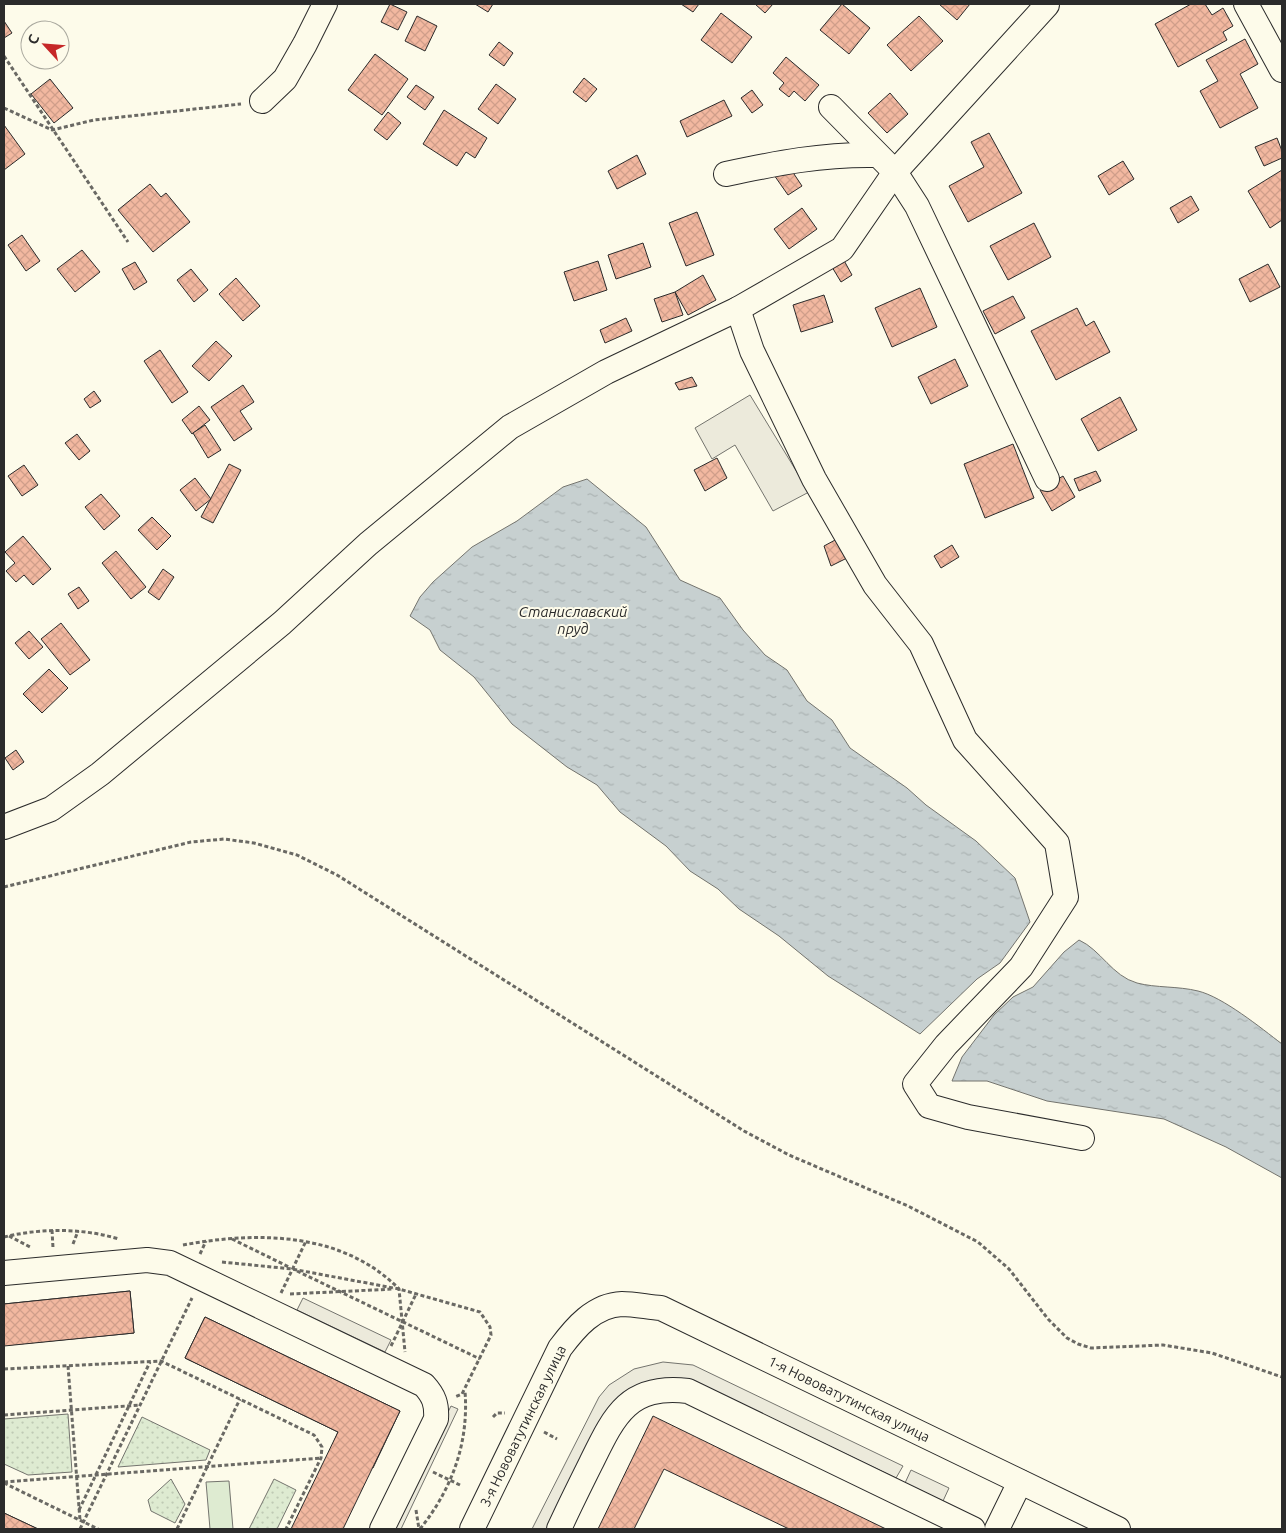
<svg xmlns="http://www.w3.org/2000/svg" width="1286" height="1533" viewBox="0 0 1286 1533" font-family="Ubuntu,sans-serif">
	<style>
		.grass { fill: url(#grass-dots); stroke: #74746e }
		.garden { fill: #deebd1; stroke: #74746e }
		.parking { fill: #eceadb; stroke: #74746e }
		.water { fill: url(#water-ripples); stroke: #74746e }
		.building { fill: url(#building-cross-hatch); stroke: #2b2b2b }
		.lines { fill: none; stroke-linecap: round; stroke-linejoin: round }
		.minor-casing { stroke: #2b2b2b; stroke-width: 26 }
		.path { stroke: #6a6964; stroke-width: 3; stroke-dasharray: 4 2.5; stroke-linecap: butt }
		.minor { stroke: #fdfbea; stroke-width: 24 }
		.labels { text-anchor: middle; dominant-baseline: central; stroke-width: 4; stroke-linejoin: round; paint-order: stroke }
		.street-label { font-size: 14px; fill: #2b2b2b; stroke: #fdfbea }
		.water-label { font-size: 15px; font-style: italic; fill: #2b2b2b; stroke: #fdfbea }
	</style>
	<defs>
		<pattern id="grass-dots" width="8" height="8" patternUnits="userSpaceOnUse" patternTransform="scale(1.25)"><rect width="8" height="8" fill="#deebd1"/><path d="M2 2h.1M6 6h.1" fill="none" stroke="#bfcab4" stroke-width="1.8" stroke-linecap="round"/></pattern>
		<pattern id="water-ripples" width="26" height="14" patternUnits="userSpaceOnUse" patternTransform="scale(1.25)"><rect width="26" height="14" fill="#c7d0d0"/><path d="M2 4q2-2 4 0t4 0M15 11q2-2 4 0t4 0" fill="none" stroke="#abb3b3"/></pattern>
		<pattern id="building-cross-hatch" width="8" height="8" patternUnits="userSpaceOnUse" patternTransform="scale(1.25)"><rect width="8" height="8" fill="#f2b8a0"/><path d="M0 0l8 8M0 8l8-8" fill="none" stroke="#d09e8a"/></pattern>
	</defs>
	<rect width="100%" height="100%" fill="#fdfbea"/>
	<g class="grass">
		<path d="M 68,1414 L 72,1472 L 28,1475 L 4,1464 L 4,1419 Z"/>
		<path d="M 142,1417 L 210,1450 L 206,1460 L 118,1467 Z"/>
		<path d="M 171,1479 L 185,1504 L 175,1523 L 151,1511 L 148,1500 Z"/>
		<path d="M 274,1479 L 296,1490 L 277,1529 L 249,1529 Z"/>
	</g>
	<path class="garden" d="M 229,1481 L 233,1529 L 210,1529 L 206,1482 Z"/>
	<g class="parking">
		<path d="M 750,395 L 809,492 L 773,511 L 735,445 L 712,459 L 695,428 Z"/>
		<path d="M 303,1298 L 391,1340 L 385,1352 L 297,1310 Z"/>
		<path d="M 663,1362 L 693,1365 L 903,1466 L 896,1478 L 696,1382 L 682,1379 L 652,1382 L 549,1529 L 532,1529 L 599,1397 L 609,1385 L 634,1369 Z"/>
		<path d="M 451,1406 L 458,1409 L 401,1529 L 391,1529 Z"/>
		<path d="M 911,1470 L 949,1488 L 943,1501 L 905,1483 Z"/>
	</g>
	<g class="water">
		<path d="M 587,479 L 646,527 L 680,580 L 720,598 L 743,630 L 765,655 L 787,670 L 807,701 L 832,720 L 850,748 L 907,788 L 926,805 L 976,841 L 1015,878 L 1030,922 L 1000,963 L 977,979 L 920,1034 L 828,976 L 779,936 L 739,909 L 718,889 L 690,871 L 666,846 L 620,812 L 597,785 L 567,767 L 512,724 L 474,677 L 440,650 L 430,630 L 410,616 L 420,597 L 433,582 L 472,547 L 517,521 L 563,487 Z"/>
		<path d="M 1079,940 C 1101,950 1112,976 1137,983 C 1156,988 1178,986 1198,991 C 1223,997 1261,1028 1282,1044 L 1282,1178 L 1226,1147 L 1164,1119 L 1047,1101 L 987,1081 L 952,1081 L 962,1057 L 994,1015 L 1013,997 L 1033,987 L 1064,952 Z"/>
	</g>
	<g class="building">
		<path d="M 390,4 L 407,12 L 398,30 L 381,22 Z"/>
		<path d="M 475,4 L 493,4 L 488,12 Z"/>
		<path d="M 681,4 L 699,4 L 693,12 Z"/>
		<path d="M 755,4 L 773,4 L 765,13 Z"/>
		<path d="M 842,4 L 870,28 L 849,54 L 820,30 Z"/>
		<path d="M 939,4 L 970,4 L 957,20 Z"/>
		<path d="M 1191,4 L 1205,4 L 1212,15 L 1223,8 L 1233,26 L 1223,32 L 1227,40 L 1178,67 L 1155,24 Z"/>
		<path d="M 721,13 L 752,37 L 732,63 L 701,40 Z"/>
		<path d="M 417,16 L 437,26 L 425,51 L 405,41 Z"/>
		<path d="M 919,16 L 943,41 L 911,71 L 887,45 Z"/>
		<path d="M 4,21 L 12,33 L 4,38 Z"/>
		<path d="M 1245,39 L 1258,64 L 1240,74 L 1258,108 L 1220,128 L 1200,91 L 1218,81 L 1206,60 Z"/>
		<path d="M 499,42 L 513,53 L 504,66 L 489,55 Z"/>
		<path d="M 375,54 L 408,79 L 382,115 L 348,90 Z"/>
		<path d="M 786,57 L 819,85 L 805,101 L 794,91 L 789,97 L 779,89 L 784,83 L 773,73 Z"/>
		<path d="M 584,78 L 597,89 L 586,102 L 573,92 Z"/>
		<path d="M 50,79 L 73,108 L 54,123 L 31,94 Z"/>
		<path d="M 496,84 L 516,99 L 498,124 L 478,109 Z"/>
		<path d="M 416,85 L 434,97 L 425,110 L 407,97 Z"/>
		<path d="M 752,90 L 763,105 L 752,113 L 741,98 Z"/>
		<path d="M 890,93 L 908,114 L 887,133 L 868,113 Z"/>
		<path d="M 724,100 L 732,116 L 687,137 L 680,121 Z"/>
		<path d="M 444,110 L 487,138 L 475,158 L 466,152 L 457,166 L 423,144 Z"/>
		<path d="M 388,112 L 401,123 L 387,140 L 374,130 Z"/>
		<path d="M 4,125 L 25,154 L 4,170 Z"/>
		<path d="M 989,133 L 1022,193 L 968,222 L 949,186 L 984,167 L 971,142 Z"/>
		<path d="M 1277,138 L 1282,151 L 1282,158 L 1264,166 L 1255,147 Z"/>
		<path d="M 637,155 L 646,174 L 617,189 L 608,171 Z"/>
		<path d="M 1123,161 L 1134,179 L 1109,195 L 1098,176 Z"/>
		<path d="M 788,165 L 802,186 L 788,195 L 774,175 Z"/>
		<path d="M 1282,170 L 1282,220 L 1270,228 L 1248,191 Z"/>
		<path d="M 150,184 L 161,197 L 166,193 L 190,222 L 153,252 L 118,210 Z"/>
		<path d="M 1191,196 L 1199,210 L 1178,223 L 1170,208 Z"/>
		<path d="M 802,208 L 817,229 L 789,249 L 774,229 Z"/>
		<path d="M 697,212 L 714,255 L 686,266 L 669,223 Z"/>
		<path d="M 1034,223 L 1051,257 L 1008,280 L 990,246 Z"/>
		<path d="M 22,235 L 40,261 L 26,271 L 8,245 Z"/>
		<path d="M 643,243 L 651,267 L 616,279 L 608,255 Z"/>
		<path d="M 82,250 L 100,272 L 75,292 L 57,269 Z"/>
		<path d="M 841,255 L 852,275 L 841,282 L 829,262 Z"/>
		<path d="M 598,261 L 607,290 L 574,301 L 564,272 Z"/>
		<path d="M 135,262 L 147,282 L 134,290 L 122,269 Z"/>
		<path d="M 1268,264 L 1280,287 L 1250,302 L 1239,279 Z"/>
		<path d="M 191,269 L 208,290 L 194,302 L 177,280 Z"/>
		<path d="M 703,275 L 716,300 L 688,315 L 675,292 Z"/>
		<path d="M 236,278 L 260,306 L 243,321 L 219,294 Z"/>
		<path d="M 920,288 L 937,327 L 892,347 L 875,308 Z"/>
		<path d="M 675,292 L 683,315 L 662,322 L 654,299 Z"/>
		<path d="M 824,295 L 833,322 L 801,332 L 793,305 Z"/>
		<path d="M 1013,296 L 1025,318 L 995,334 L 983,311 Z"/>
		<path d="M 1077,308 L 1086,326 L 1094,321 L 1110,352 L 1056,380 L 1031,331 Z"/>
		<path d="M 626,318 L 632,331 L 605,343 L 600,330 Z"/>
		<path d="M 216,341 L 232,356 L 209,381 L 192,366 Z"/>
		<path d="M 160,350 L 188,392 L 172,403 L 144,361 Z"/>
		<path d="M 955,359 L 968,386 L 931,404 L 918,377 Z"/>
		<path d="M 692,377 L 697,386 L 679,390 L 675,383 Z"/>
		<path d="M 243,385 L 254,402 L 240,411 L 252,429 L 234,441 L 211,407 Z"/>
		<path d="M 94,391 L 101,401 L 90,408 L 84,399 Z"/>
		<path d="M 1120,397 L 1137,430 L 1098,451 L 1081,419 Z"/>
		<path d="M 199,406 L 210,420 L 192,434 L 182,420 Z"/>
		<path d="M 205,425 L 221,450 L 208,458 L 193,433 Z"/>
		<path d="M 77,434 L 90,451 L 79,460 L 65,443 Z"/>
		<path d="M 1013,444 L 1034,498 L 985,518 L 964,464 Z"/>
		<path d="M 717,458 L 727,478 L 705,491 L 694,470 Z"/>
		<path d="M 229,464 L 241,470 L 213,523 L 201,517 Z"/>
		<path d="M 24,465 L 38,485 L 22,496 L 8,476 Z"/>
		<path d="M 1096,471 L 1101,481 L 1079,491 L 1074,479 Z"/>
		<path d="M 1063,476 L 1075,497 L 1052,511 L 1040,490 Z"/>
		<path d="M 195,478 L 211,499 L 196,511 L 180,490 Z"/>
		<path d="M 101,494 L 120,516 L 104,530 L 85,507 Z"/>
		<path d="M 152,517 L 171,536 L 157,550 L 138,530 Z"/>
		<path d="M 850,532 L 857,553 L 831,566 L 824,546 Z"/>
		<path d="M 23,536 L 51,569 L 33,585 L 24,575 L 16,582 L 6,571 L 15,563 L 5,552 Z"/>
		<path d="M 952,545 L 959,557 L 941,568 L 934,556 Z"/>
		<path d="M 116,551 L 146,587 L 131,599 L 102,563 Z"/>
		<path d="M 163,569 L 174,577 L 159,600 L 148,592 Z"/>
		<path d="M 79,587 L 89,601 L 78,609 L 68,594 Z"/>
		<path d="M 61,623 L 90,660 L 70,675 L 41,639 Z"/>
		<path d="M 29,631 L 43,647 L 29,659 L 15,643 Z"/>
		<path d="M 49,669 L 68,688 L 42,713 L 23,694 Z"/>
		<path d="M 16,750 L 24,762 L 13,770 L 5,758 Z"/>
		<path d="M 130,1291 L 134,1333 L 9,1345 L 4,1304 Z"/>
		<path d="M 130,1291 L 134,1333 L 4,1346 L 4,1304 Z"/>
		<path d="M 205,1317 L 400,1411 L 373,1468 L 331,1448 L 338,1432 L 185,1358 Z"/>
		<path d="M 205,1317 L 400,1411 L 343,1529 L 291,1529 L 338,1432 L 185,1358 Z"/>
		<path d="M 653,1416 L 737,1457 L 886,1529 L 789,1529 L 664,1469 L 634,1529 L 598,1529 Z"/>
		<path d="M 4,1513 L 38,1529 L 4,1529 Z"/>
		<path d="M 4,1513 L 38,1529 L 4,1529 Z"/>
	</g>
	<g class="lines">
		<g class="minor-casing">
			<g id="minor">
				<path d="M 1246,4 L 1282,70"/>
				<path d="M 262,101 L 285,79 L 305,44 L 325,4"/>
				<path d="M 831,107 L 895,172 L 917,206 L 1047,479"/>
				<path d="M 726,174 C 778,163 822,154 876,155"/>
				<path d="M 738,309 L 752,351 L 814,479 L 875,585 L 921,644 L 965,740 L 1057,843 L 1066,897 L 1021,967 L 946,1045 L 915,1084 L 929,1106 L 968,1117 L 1082,1138"/>
				<path d="M 4,827 L 51,809 L 100,774 L 282,623 L 368,544 L 510,427 L 606,372 L 738,309 L 842,249 L 895,172 L 1047,5"/>
				<path d="M 4,1273 L 147,1260 L 170,1263 L 424,1385 C 434,1396 437,1404 436,1419 L 382,1529"/>
				<path d="M 472,1529 L 560,1348 C 575,1328 594,1305 622,1304 C 634,1304 648,1307 661,1308 L 1118,1529"/>
				<path d="M 559,1529 C 569,1507 580,1485 591,1463 C 614,1416 628,1384 688,1391 L 973,1529"/>
				<path d="M 997,1529 L 1020,1482"/>
			</g>
		</g>
		<g class="path">
			<path d="M 4,56 L 128,242"/>
			<path d="M 4,108 L 52,130 L 94,120 L 241,104"/>
			<path d="M 4,887 L 191,842 L 224,839 L 254,843 L 297,855 L 337,875 L 744,1131 L 789,1155 L 908,1206 L 978,1242 L 1009,1269 L 1048,1319 L 1067,1338 L 1078,1344 L 1091,1348 L 1163,1345 L 1212,1353 L 1282,1377"/>
			<path d="M 52,1230 L 53,1248"/>
			<path d="M 9,1236 L 32,1248"/>
			<path d="M 4,1237 C 42,1228 82,1228 119,1239"/>
			<path d="M 232,1239 L 289,1267"/>
			<path d="M 73,1244 L 78,1231"/>
			<path d="M 183,1245 C 258,1231 343,1232 399,1289 L 405,1352"/>
			<path d="M 200,1254 L 206,1241"/>
			<path d="M 222,1262 L 292,1269 L 399,1289 L 480,1312 L 490,1327 L 491,1335 L 462,1394 L 455,1397"/>
			<path d="M 297,1271 L 480,1359"/>
			<path d="M 281,1293 L 306,1241"/>
			<path d="M 290,1294 L 394,1289"/>
			<path d="M 391,1346 L 416,1294"/>
			<path d="M 68,1366 L 80,1520"/>
			<path d="M 4,1369 L 161,1361 L 314,1435 L 322,1447 L 321,1458 L 286,1529"/>
			<path d="M 4,1415 L 140,1405"/>
			<path d="M 493,1417 L 497,1413 L 505,1413"/>
			<path d="M 544,1432 L 557,1439"/>
			<path d="M 433,1472 L 460,1485"/>
			<path d="M 4,1482 L 321,1458"/>
			<path d="M 4,1483 L 98,1529"/>
			<path d="M 79,1510 L 150,1362"/>
			<path d="M 416,1510 L 419,1529"/>
			<path d="M 80,1529 L 192,1298"/>
			<path d="M 177,1529 L 240,1399"/>
			<path d="M 420,1529 C 452,1489 469,1443 465,1391"/>
		</g>
		<use href="#minor" class="minor"/>
	</g>
	<g class="labels">
		<g class="street-label">
			<text transform="translate(849 1399) rotate(26)">1-я Нововатутинская улица</text>
			<text transform="translate(523 1426) rotate(-64)">3-я Нововатутинская улица</text>
		</g>
		<g class="water-label">
			<text x="573" y="611">Станиславский<tspan x="573" dy="17">пруд</tspan></text>
		</g>
	</g>
	<rect width="1286" height="1533" fill="none" stroke="#2b2b2b" stroke-width="10"/>
	<g transform="translate(45 45) rotate(296)"><circle r="24" fill="#fdfbea" stroke="#a9a89e"/>
	<path d="M0-4L9 19L0 12L-9 19Z" fill="#c62828"/>
	<text y="-8" font-size="14" font-weight="bold" text-anchor="middle" fill="#2b2b2b">С</text>
	</g>
</svg>
